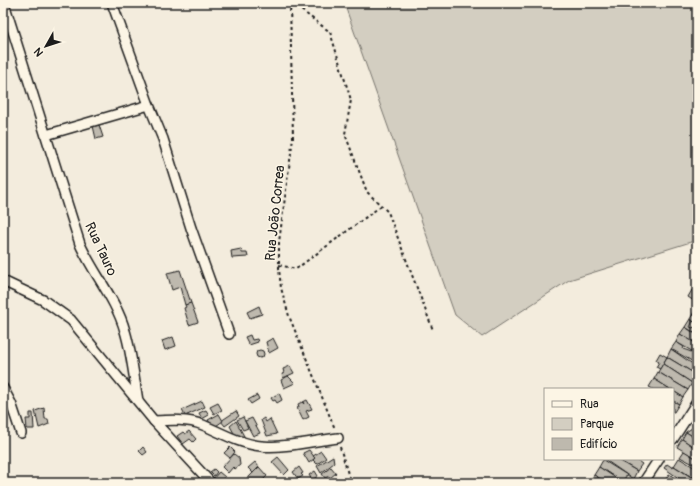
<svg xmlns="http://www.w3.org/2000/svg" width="700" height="486" viewBox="0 0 700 486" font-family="Pangolin,sans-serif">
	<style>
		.green { fill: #d3cec1; stroke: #78756e }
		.building { fill: #beb9ae; stroke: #1c1c1c }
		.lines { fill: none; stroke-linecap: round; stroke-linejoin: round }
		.street-casing { stroke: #1c1c1c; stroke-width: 12 }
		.path { stroke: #1c1c1c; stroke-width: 2; stroke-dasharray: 3 3; stroke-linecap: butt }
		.street { stroke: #fcf5e5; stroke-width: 9 }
		.labels { text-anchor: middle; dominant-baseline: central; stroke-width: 3; stroke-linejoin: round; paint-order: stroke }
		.street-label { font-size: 14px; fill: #1c1c1c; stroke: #fcf5e5 }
	</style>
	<rect width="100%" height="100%" fill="#f3ecdd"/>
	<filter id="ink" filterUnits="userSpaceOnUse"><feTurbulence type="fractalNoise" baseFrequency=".025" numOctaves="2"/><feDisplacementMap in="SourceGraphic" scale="8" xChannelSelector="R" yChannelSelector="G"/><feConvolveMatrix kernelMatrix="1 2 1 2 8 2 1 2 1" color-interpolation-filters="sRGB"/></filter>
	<g filter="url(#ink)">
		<path class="green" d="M 344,3 L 697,3 L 697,240 L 569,280 L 482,337 L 455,315 Z"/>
		<g class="building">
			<path d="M 99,125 L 103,137 L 96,139 L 93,126 Z"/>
			<path d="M 241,249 L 242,253 L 247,253 L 248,257 L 232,258 L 231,251 Z"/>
			<path d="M 180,270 L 191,303 L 185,305 L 180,287 L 172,290 L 167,273 Z"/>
			<path d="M 692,290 L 697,293 L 697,303 L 688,297 Z"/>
			<path d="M 191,303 L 198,322 L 189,325 L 184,308 L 186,307 L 185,305 Z"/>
			<path d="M 259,306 L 262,314 L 250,318 L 247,312 Z"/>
			<path d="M 694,312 L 697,313 L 697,324 L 690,319 Z"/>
			<path d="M 690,319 L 693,321 L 690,327 L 693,328 L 697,324 L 697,334 L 685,327 Z"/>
			<path d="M 685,327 L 697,335 L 697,344 L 680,334 Z"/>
			<path d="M 680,334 L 697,344 L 697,354 L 676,342 Z"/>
			<path d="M 250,335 L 252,340 L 257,339 L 258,342 L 249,345 L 245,337 Z"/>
			<path d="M 173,337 L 176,346 L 165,350 L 162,341 Z"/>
			<path d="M 273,338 L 278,348 L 269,353 L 266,342 Z"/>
			<path d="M 676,342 L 684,347 L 683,349 L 697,354 L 697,364 L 671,349 Z"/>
			<path d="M 671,349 L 694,365 L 692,372 L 667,357 Z"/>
			<circle cx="260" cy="354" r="4"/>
			<path d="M 660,353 L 667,357 L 660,369 L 656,367 L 659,362 L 656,360 Z"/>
			<path d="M 667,357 L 697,375 L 692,383 L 663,364 Z"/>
			<path d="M 663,364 L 692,383 L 688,390 L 658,372 Z"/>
			<path d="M 290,366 L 294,373 L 283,378 L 282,374 L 284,373 L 283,369 Z"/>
			<path d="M 658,372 L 688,390 L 683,397 L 673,391 L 673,389 L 670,389 L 654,379 Z"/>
			<path d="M 288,376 L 295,383 L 284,388 L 281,380 Z"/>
			<path d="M 654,379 L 670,389 L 653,389 L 649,387 Z"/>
			<path d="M 673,391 L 683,397 L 679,404 L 673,401 Z"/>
			<path d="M 279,393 L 282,400 L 277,403 L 275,400 L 273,401 L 271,398 Z"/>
			<path d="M 257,395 L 259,399 L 251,404 L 248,400 Z"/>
			<path d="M 307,400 L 312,409 L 306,411 L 309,417 L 303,420 L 297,408 L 299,407 L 298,404 L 302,402 L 304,404 L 303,402 Z"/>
			<path d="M 202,401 L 205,407 L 185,416 L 182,410 Z"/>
			<path d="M 673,401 L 679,404 L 674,412 L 673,412 Z"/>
			<path d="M 218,403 L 222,410 L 214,414 L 210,407 Z"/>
			<path d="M 44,408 L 45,419 L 48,419 L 49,424 L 39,428 L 35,411 Z"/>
			<path d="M 206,410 L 209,415 L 202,419 L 199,413 Z"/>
			<path d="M 236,411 L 239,416 L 225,426 L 221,421 Z"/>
			<path d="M 30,413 L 33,413 L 34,429 L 27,429 L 26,419 L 30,419 Z"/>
			<path d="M 219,414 L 223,421 L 213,428 L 208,420 Z"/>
			<path d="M 243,417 L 248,428 L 243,430 L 237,420 Z"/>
			<path d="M 252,418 L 260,433 L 253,436 L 245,421 Z"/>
			<path d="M 264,418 L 266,422 L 270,419 L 277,434 L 267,436 L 261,420 Z"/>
			<path d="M 236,421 L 245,438 L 242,439 L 240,435 L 236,437 L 230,426 Z"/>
			<path d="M 692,428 L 697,431 L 697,439 L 686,432 Z"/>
			<path d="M 189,431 L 196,439 L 193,442 L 190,439 L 183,444 L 177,436 L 183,432 L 185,434 Z"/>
			<path d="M 686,432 L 697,439 L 697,449 L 682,439 Z"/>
			<path d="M 682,439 L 697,449 L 697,459 L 677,447 Z"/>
			<path d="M 143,447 L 147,452 L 143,455 L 139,451 Z"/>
			<path d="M 230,447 L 235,452 L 230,458 L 224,453 Z"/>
			<path d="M 309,450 L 315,458 L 309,463 L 303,453 Z"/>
			<path d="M 321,451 L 326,458 L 317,464 L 313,460 L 315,458 L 313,456 Z"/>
			<path d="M 684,451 L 697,459 L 697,466 L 680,457 Z"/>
			<path d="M 234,454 L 239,458 L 240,465 L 235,469 L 233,467 L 228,473 L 222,467 Z"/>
			<path d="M 333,456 L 334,463 L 321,473 L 317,466 Z"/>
			<path d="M 278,457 L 289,470 L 284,475 L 272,462 Z"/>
			<path d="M 679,458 L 697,469 L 697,480 L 674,466 Z"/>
			<path d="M 604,459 L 616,459 L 637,471 L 633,479 Z"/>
			<path d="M 617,459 L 631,459 L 634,461 L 635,459 L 642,464 L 637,471 Z"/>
			<path d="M 603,460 L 627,475 L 622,482 L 599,467 Z"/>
			<path d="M 255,462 L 259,467 L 253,473 L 248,468 Z"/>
			<path d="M 667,464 L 673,468 L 674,466 L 697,481 L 696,483 L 686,483 L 664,468 Z"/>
			<path d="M 259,467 L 267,476 L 260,483 L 250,483 L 247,479 Z"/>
			<path d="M 299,467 L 303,473 L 301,474 L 303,476 L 298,479 L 293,472 Z"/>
			<path d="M 331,467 L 336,473 L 330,478 L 329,476 L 325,478 L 322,474 Z"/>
			<path d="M 599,467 L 622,482 L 624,483 L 607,483 L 594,475 Z"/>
			<path d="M 214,469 L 217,472 L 214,476 L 210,472 Z"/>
			<path d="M 315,471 L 318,476 L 312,480 L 309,475 Z"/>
			<path d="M 219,472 L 225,477 L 219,483 L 215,483 L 212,480 Z"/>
			<path d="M 669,474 L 681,482 L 682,480 L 686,483 L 669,483 L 665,481 Z"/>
			<path d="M 594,475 L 607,483 L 589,482 Z"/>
		</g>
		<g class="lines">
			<g class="street-casing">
				<g id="street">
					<path d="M 4,3 L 80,244 C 93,273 117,301 125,331 C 132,354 134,378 138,401"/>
					<path d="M 112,3 L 149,105"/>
					<path d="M 46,135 L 149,105 L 163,139 L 191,228 L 229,334"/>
					<path d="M 3,281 L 43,300 L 71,320 L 154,421 L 211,483"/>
					<path d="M 3,388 L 11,403 L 21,433"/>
					<path d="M 154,421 C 171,420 188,419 203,425 C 222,433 240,444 261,446 C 280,449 318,440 338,438"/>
					<path d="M 673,439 L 697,402"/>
					<path d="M 643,483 L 659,459"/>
				</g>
			</g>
			<g class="path">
				<path d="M 290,3 L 293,138 L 279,242 L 279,269 L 281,288 L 289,316 L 335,429"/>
				<path d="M 292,3 L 330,32 L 351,100 L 345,134 L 367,192 L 388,212 L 433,330"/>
				<path d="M 279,265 L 296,269 L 381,206"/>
				<path d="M 340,447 L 348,474 L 353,483"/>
			</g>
			<use href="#street" class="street"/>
		</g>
	</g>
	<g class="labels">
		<g class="street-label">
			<text transform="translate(275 213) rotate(-84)">Rua João Correa</text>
			<text transform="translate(101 249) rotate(65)">Rua Tauro</text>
		</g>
	</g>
	<rect width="700" height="486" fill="none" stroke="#fcf5e5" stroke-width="16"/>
	<rect x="8" y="8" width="684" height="470" fill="none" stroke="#1c1c1c" stroke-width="1.5" filter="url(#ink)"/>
	<rect x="544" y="388" width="130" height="72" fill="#fcf5e5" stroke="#a29e95"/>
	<rect x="552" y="401" width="20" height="6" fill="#fcf5e5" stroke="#a29e95"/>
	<text x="580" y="408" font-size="12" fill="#1c1c1c">Rua</text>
	<rect x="552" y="418" width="20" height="12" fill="#d3cec1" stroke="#a29e95"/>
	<text x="580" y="428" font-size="12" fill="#1c1c1c">Parque</text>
	<rect x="552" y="438" width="20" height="12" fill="#beb9ae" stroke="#a29e95"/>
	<text x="580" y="448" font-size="12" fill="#1c1c1c">Edifício</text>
	<g transform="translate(46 46) rotate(231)" stroke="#fcf5e5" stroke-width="3" paint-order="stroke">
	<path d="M0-3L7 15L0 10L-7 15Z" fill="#1c1c1c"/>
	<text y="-6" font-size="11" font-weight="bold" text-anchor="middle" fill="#1c1c1c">N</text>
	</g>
</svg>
